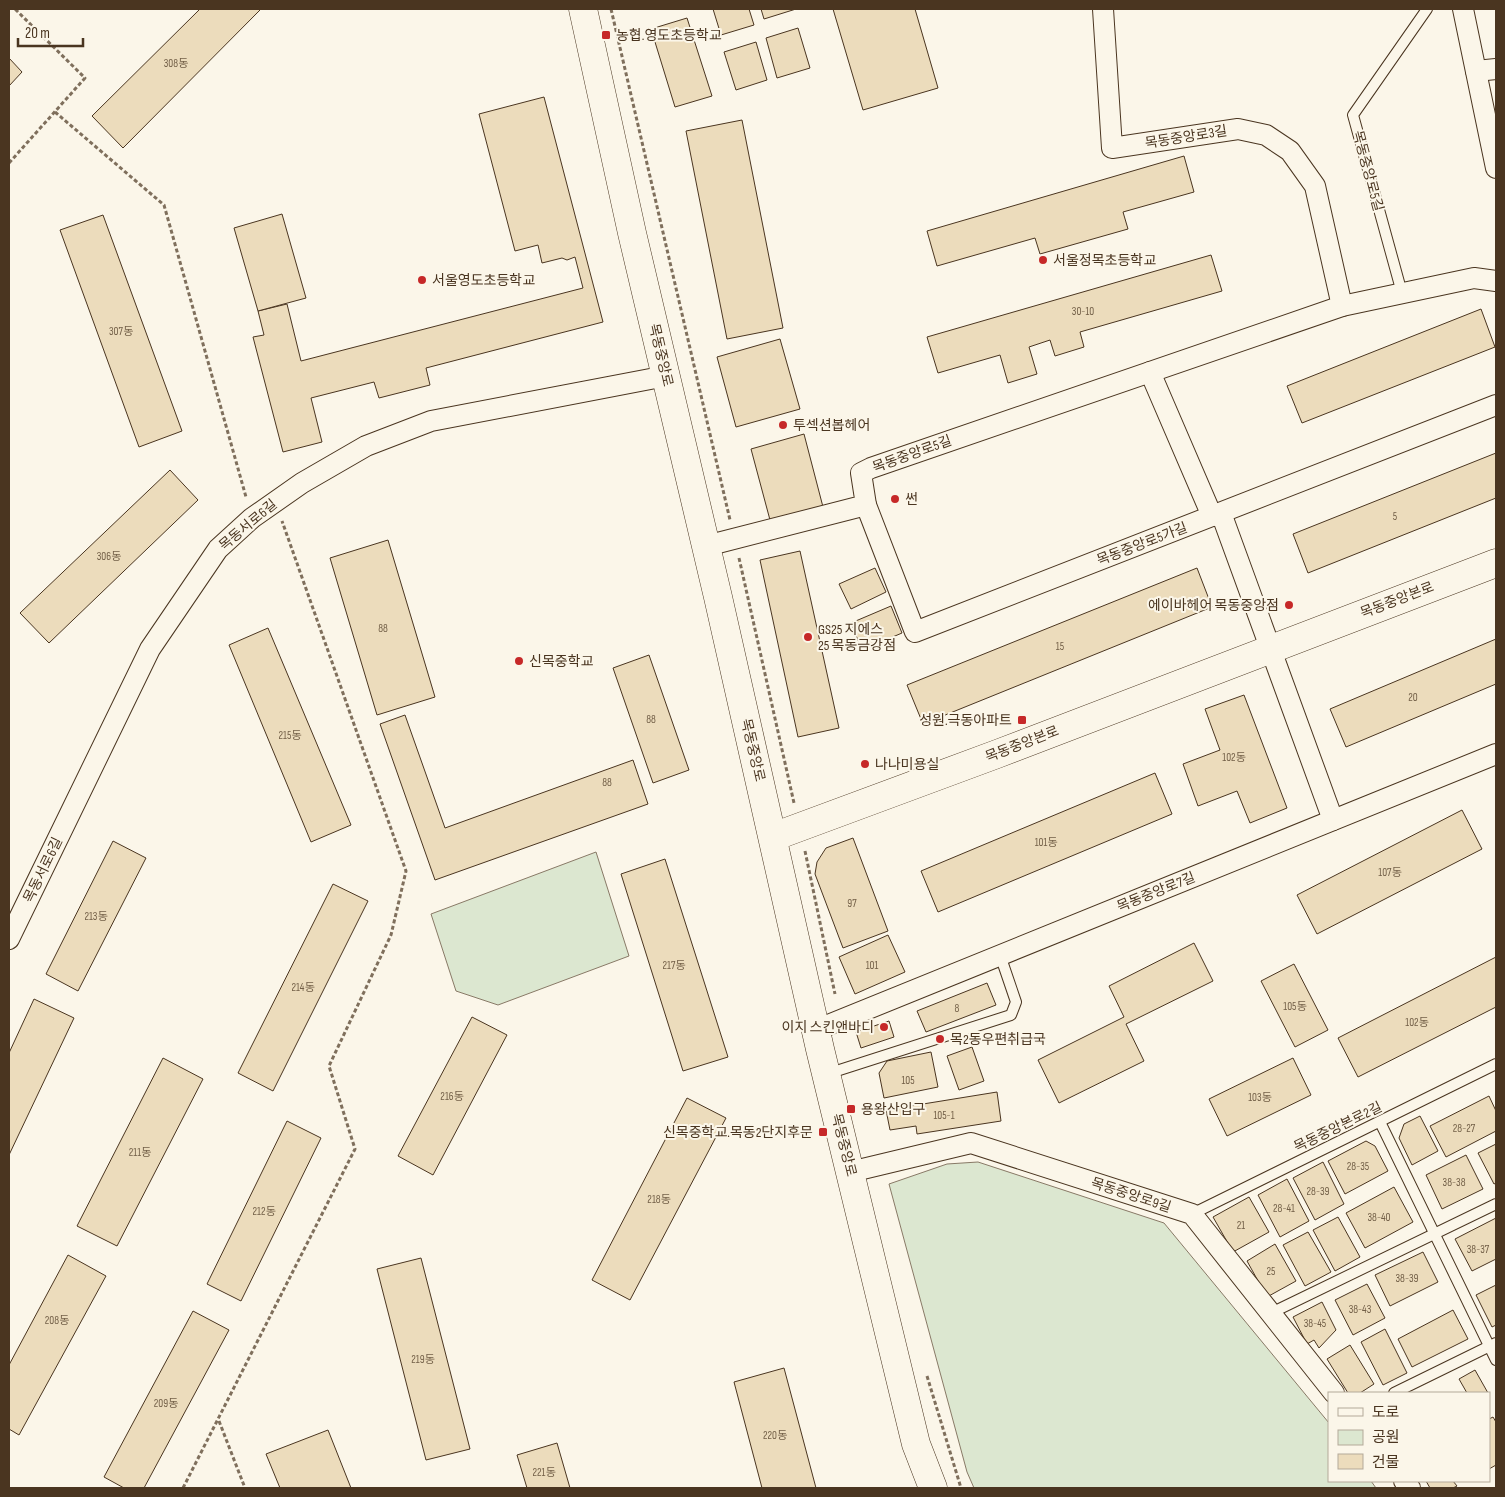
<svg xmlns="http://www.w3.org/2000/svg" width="1505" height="1497" viewBox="0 0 1505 1497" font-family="'Sofia Sans Condensed','Noto Sans KR',sans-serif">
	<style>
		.green { fill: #dce7d0; stroke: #887966 }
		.building { fill: #ecdcbc; stroke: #4a3520 }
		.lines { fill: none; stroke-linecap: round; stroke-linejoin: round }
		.lane-casing { stroke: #4a3520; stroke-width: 12 }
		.street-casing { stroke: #4a3520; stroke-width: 22 }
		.secondary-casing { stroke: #4a3520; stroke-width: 29 }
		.path { stroke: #7f6f5c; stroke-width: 3; stroke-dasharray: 4 2.5; stroke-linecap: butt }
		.lane { stroke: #fbf6e9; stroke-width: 10 }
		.street { stroke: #fbf6e9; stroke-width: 20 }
		.secondary { stroke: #fbf6e9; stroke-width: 28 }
		.poi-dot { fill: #c62828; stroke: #fbf6e9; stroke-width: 2 }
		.labels { text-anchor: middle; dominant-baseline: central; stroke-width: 4; stroke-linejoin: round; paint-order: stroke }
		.number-label { font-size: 11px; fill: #725f47 }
		.poi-label { font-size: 14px; fill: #4a3520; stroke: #fbf6e9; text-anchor: start }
		.street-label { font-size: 14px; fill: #4a3520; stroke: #fbf6e9 }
	</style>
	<rect width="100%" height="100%" fill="#fbf6e9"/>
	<g class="green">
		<path d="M 596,852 L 629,956 L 498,1005 L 456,991 L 431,914 Z"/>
		<path d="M 978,1162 L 1164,1223 L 1329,1423 L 1329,1481 L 1371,1481 L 1376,1488 L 974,1488 L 967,1472 L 889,1184 L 947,1164 Z"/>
	</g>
	<g class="building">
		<path d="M 200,9 L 258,9 L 260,10 L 123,148 L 92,116 Z"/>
		<path d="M 713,9 L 749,9 L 754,25 L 721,35 Z"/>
		<path d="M 761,9 L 796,9 L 764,19 Z"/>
		<path d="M 833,9 L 915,9 L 938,88 L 863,110 Z"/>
		<path d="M 687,18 L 712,96 L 675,107 L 651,29 Z"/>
		<path d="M 798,28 L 810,68 L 777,78 L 766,38 Z"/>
		<path d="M 756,42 L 767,80 L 736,90 L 724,52 Z"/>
		<path d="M 9,58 L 22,72 L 9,86 Z"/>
		<path d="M 544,97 L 603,322 L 426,368 L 430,385 L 379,398 L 374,382 L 311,398 L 322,442 L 283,452 L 253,337 L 264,335 L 258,311 L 287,304 L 301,361 L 583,288 L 575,257 L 567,260 L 562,258 L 542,263 L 538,245 L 515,251 L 479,114 Z"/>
		<path d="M 742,120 L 783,328 L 727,339 L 686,131 Z"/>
		<path d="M 1184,156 L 1194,192 L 1123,212 L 1128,229 L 1040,254 L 1035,238 L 937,266 L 927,231 Z"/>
		<path d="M 282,214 L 306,298 L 258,311 L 234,228 Z"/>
		<path d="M 103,215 L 182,431 L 139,447 L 60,230 Z"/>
		<path d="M 1211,255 L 1222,291 L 1080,332 L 1084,347 L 1055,356 L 1050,340 L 1029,347 L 1037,374 L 1008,383 L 1000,355 L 938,373 L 927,337 Z"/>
		<path d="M 1481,309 L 1495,347 L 1302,423 L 1287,386 Z"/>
		<path d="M 780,339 L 800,409 L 736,427 L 717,357 Z"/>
		<path d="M 804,434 L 823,507 L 770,520 L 751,449 Z"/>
		<path d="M 1496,453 L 1496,498 L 1308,573 L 1293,534 Z"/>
		<path d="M 170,470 L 198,500 L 49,643 L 20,613 Z"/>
		<path d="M 388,540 L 435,697 L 377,715 L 330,558 Z"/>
		<path d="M 800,551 L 839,728 L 798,737 L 760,560 Z"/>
		<path d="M 875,568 L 886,592 L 851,609 L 839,584 Z"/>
		<path d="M 1197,568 L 1212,607 L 923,724 L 907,685 Z"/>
		<path d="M 891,606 L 902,633 L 862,650 L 851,623 Z"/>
		<path d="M 268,628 L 351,825 L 311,842 L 229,645 Z"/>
		<path d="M 1496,639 L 1496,684 L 1346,747 L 1330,709 Z"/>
		<path d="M 649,655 L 689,770 L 653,783 L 613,668 Z"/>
		<path d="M 1244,695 L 1287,808 L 1250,823 L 1237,791 L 1198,806 L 1183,764 L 1220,750 L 1205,709 Z"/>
		<path d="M 405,715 L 445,828 L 633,760 L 648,804 L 435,880 L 380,724 Z"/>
		<path d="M 1155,773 L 1172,814 L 938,912 L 921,871 Z"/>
		<path d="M 1462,810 L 1482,849 L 1317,934 L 1297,895 Z"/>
		<path d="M 853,838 L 888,931 L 843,948 L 815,874 L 817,862 L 826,848 Z"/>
		<path d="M 113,841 L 146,858 L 78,991 L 46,974 Z"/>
		<path d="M 665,859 L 728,1057 L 683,1071 L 621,874 Z"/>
		<path d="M 333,884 L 368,901 L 273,1091 L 238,1073 Z"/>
		<path d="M 888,935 L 905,972 L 855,994 L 839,957 Z"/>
		<path d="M 1194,943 L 1213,981 L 1126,1024 L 1144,1061 L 1059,1103 L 1038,1060 L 1124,1017 L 1109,986 Z"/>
		<path d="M 1496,957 L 1496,1007 L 1358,1077 L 1338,1038 Z"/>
		<path d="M 1294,964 L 1328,1030 L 1295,1047 L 1261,981 Z"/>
		<path d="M 987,983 L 996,1005 L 926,1032 L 917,1011 Z"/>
		<path d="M 34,999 L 74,1018 L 9,1155 L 9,1053 Z"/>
		<path d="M 472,1017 L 507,1035 L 433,1175 L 398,1156 Z"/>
		<path d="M 889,1021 L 894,1037 L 861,1048 L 856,1032 Z"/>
		<path d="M 972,1047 L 984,1081 L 959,1090 L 947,1056 Z"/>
		<path d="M 931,1052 L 938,1087 L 884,1098 L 879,1073 L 887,1061 Z"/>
		<path d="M 163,1058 L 203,1079 L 117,1246 L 77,1226 Z"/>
		<path d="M 1293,1058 L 1311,1095 L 1227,1136 L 1209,1099 Z"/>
		<path d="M 997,1092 L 1001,1121 L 917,1134 L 916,1126 L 890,1130 L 886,1110 Z"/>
		<path d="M 1489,1096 L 1496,1111 L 1496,1131 L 1446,1157 L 1430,1126 Z"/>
		<path d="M 687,1098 L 726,1118 L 630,1300 L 592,1280 Z"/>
		<path d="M 1420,1116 L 1438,1151 L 1412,1165 L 1399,1138 L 1404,1124 Z"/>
		<path d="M 287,1121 L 321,1138 L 241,1301 L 207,1284 Z"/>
		<path d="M 1366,1141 L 1375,1146 L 1388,1171 L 1345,1194 L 1328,1161 Z"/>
		<path d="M 1496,1144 L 1496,1183 L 1494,1184 L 1478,1153 Z"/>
		<path d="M 1466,1155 L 1483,1189 L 1442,1209 L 1426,1175 Z"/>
		<path d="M 1323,1162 L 1344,1204 L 1315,1220 L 1293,1178 Z"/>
		<path d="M 1287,1179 L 1309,1221 L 1280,1237 L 1258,1195 Z"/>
		<path d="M 1394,1187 L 1413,1222 L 1365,1248 L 1346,1213 Z"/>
		<path d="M 1249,1197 L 1269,1232 L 1233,1252 L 1213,1217 Z"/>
		<path d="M 1338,1217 L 1360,1257 L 1335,1271 L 1313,1230 Z"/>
		<path d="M 1496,1218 L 1496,1259 L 1472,1271 L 1455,1239 Z"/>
		<path d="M 1308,1232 L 1331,1272 L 1305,1286 L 1283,1245 Z"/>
		<path d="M 1275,1244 L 1296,1281 L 1267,1297 L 1247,1261 Z"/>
		<path d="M 1423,1252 L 1438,1282 L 1390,1306 L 1375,1275 Z"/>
		<path d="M 68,1255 L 106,1276 L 19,1435 L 9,1429 L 9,1365 Z"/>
		<path d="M 421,1258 L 470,1449 L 426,1460 L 377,1269 Z"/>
		<path d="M 1367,1284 L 1385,1318 L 1353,1335 L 1335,1300 Z"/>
		<path d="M 1496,1285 L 1496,1325 L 1492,1327 L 1476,1295 Z"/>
		<path d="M 1322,1302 L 1336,1330 L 1319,1348 L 1314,1340 L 1307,1344 L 1293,1317 Z"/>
		<path d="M 1453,1310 L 1468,1339 L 1412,1367 L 1398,1339 Z"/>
		<path d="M 193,1311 L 229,1330 L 144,1488 L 124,1488 L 104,1477 Z"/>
		<path d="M 1385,1329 L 1407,1373 L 1383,1385 L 1361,1342 Z"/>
		<path d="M 1350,1345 L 1374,1384 L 1360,1393 L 1348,1393 L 1327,1359 Z"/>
		<path d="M 784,1368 L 816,1488 L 762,1488 L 734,1382 Z"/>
		<path d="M 1475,1370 L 1488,1393 L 1467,1393 L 1459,1379 Z"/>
		<path d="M 1493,1417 L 1496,1422 L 1496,1465 L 1489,1469 L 1489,1419 Z"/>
		<path d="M 328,1430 L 351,1488 L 280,1488 L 266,1454 Z"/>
		<path d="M 557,1443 L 570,1488 L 527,1488 L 517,1455 Z"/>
		<path d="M 1426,1481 L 1453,1481 L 1457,1486 L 1453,1488 L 1430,1488 Z"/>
	</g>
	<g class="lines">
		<g class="lane-casing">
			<g id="lane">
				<path d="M 1402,293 L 1353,115 L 1427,9"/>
				<path d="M 827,1074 L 1011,1015 L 1016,1002 L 1000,955"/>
				<path d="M 1380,1122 L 1496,1360"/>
				<path d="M 1192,1214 L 1496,1064"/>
				<path d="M 1271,1313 L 1496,1204"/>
				<path d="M 1394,1393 L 1496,1343"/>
			</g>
		</g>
		<g class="street-casing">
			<g id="street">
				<path d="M 1103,9 L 1112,148 L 1238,129 L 1266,135 L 1290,151 L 1315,186 L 1342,306"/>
				<path d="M 1463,9 L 1496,168"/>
				<path d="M 1476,71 L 1496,69"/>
				<path d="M 1150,372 L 1212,516"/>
				<path d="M 866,505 L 915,632 L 1496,405"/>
				<path d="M 1221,513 L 1333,820"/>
				<path d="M 706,546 L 866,505 L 861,473 L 871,468 L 1342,306 L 1474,278 L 1496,281"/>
				<path d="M 9,939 L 150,649 L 218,549 L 252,518 L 302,483 L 366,446 L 431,421 L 666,376"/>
				<path d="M 816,1030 L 1496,754"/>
				<path d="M 850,1172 L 971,1143 L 1192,1214 L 1334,1393"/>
				<path d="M 1404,1481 L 1410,1488"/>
			</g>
		</g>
		<g class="secondary-casing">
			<g id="secondary">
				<path d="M 583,9 L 632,233 L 718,597 L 820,1049 L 916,1444 L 933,1488"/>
				<path d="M 773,837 L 997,754 L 1496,563"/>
			</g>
		</g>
		<g class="path">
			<path d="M 611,9 L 730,520"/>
			<path d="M 55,112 L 164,205 L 246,497"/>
			<path d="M 9,163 L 85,78 L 15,9"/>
			<path d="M 739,558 L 794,803"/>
			<path d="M 805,851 L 835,994"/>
			<path d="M 927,1376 L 961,1488"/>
			<path d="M 219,1421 L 245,1488"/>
			<path d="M 183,1488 L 355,1149 L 329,1066 L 391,935 L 406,871 L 282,521"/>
		</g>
		<use href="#lane" class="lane"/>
		<use href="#street" class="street"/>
		<use href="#secondary" class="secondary"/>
	</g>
	<g class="poi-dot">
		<rect x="601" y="30" width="10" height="10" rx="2.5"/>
		<circle cx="1043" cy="260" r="5"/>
		<circle cx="422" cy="280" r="5"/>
		<circle cx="783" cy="425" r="5"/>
		<circle cx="895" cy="499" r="5"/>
		<circle cx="1289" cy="605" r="5"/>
		<circle cx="808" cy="637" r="5"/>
		<circle cx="519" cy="661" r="5"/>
		<rect x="1017" y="715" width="10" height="10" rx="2.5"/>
		<circle cx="865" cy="764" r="5"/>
		<circle cx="884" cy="1027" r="5"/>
		<circle cx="940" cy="1039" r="5"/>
		<rect x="846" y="1104" width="10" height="10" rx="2.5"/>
		<rect x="818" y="1127" width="10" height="10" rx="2.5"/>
	</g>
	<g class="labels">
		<g class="number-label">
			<text x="176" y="63">308동</text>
			<text x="1083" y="311">30-10</text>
			<text x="121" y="331">307동</text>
			<text x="1395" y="516">5</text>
			<text x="109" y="556">306동</text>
			<text x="383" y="628">88</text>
			<text x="1060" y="646">15</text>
			<text x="1413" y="697">20</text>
			<text x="651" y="719">88</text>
			<text x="290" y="735">215동</text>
			<text x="1234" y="757">102동</text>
			<text x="607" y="782">88</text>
			<text x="1046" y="842">101동</text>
			<text x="1390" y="872">107동</text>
			<text x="852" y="903">97</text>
			<text x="96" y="916">213동</text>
			<text x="674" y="965">217동</text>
			<text x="872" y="965">101</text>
			<text x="303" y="987">214동</text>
			<text x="1295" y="1006">105동</text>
			<text x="957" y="1008">8</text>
			<text x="1417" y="1022">102동</text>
			<text x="908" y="1080">105</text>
			<text x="452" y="1096">216동</text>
			<text x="1260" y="1097">103동</text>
			<text x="944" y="1115">105-1</text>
			<text x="1464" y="1128">28-27</text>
			<text x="140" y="1152">211동</text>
			<text x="1358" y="1166">28-35</text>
			<text x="1454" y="1182">38-38</text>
			<text x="1318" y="1191">28-39</text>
			<text x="659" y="1199">218동</text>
			<text x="1284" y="1208">28-41</text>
			<text x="264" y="1211">212동</text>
			<text x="1379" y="1217">38-40</text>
			<text x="1241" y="1225">21</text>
			<text x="1478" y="1249">38-37</text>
			<text x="1271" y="1271">25</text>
			<text x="1407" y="1278">38-39</text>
			<text x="1360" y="1309">38-43</text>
			<text x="57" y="1320">208동</text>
			<text x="1315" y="1323">38-45</text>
			<text x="423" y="1359">219동</text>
			<text x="166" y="1403">209동</text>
			<text x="775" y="1435">220동</text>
			<text x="544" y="1472">221동</text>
		</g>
		<g class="poi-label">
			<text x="616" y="35">농협.영도초등학교</text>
			<text x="1053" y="260">서울정목초등학교</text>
			<text x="432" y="280">서울영도초등학교</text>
			<text x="793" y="425">투섹션봅헤어</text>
			<text x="905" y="499">썬</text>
			<text x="1279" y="605" text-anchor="end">에이바헤어 목동중앙점</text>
			<text x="818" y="629">GS25 지에스<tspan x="818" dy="16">25 목동금강점</tspan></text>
			<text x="529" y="661">신목중학교</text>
			<text x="1012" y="720" text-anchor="end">성원.극동아파트</text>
			<text x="875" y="764">나나미용실</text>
			<text x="874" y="1027" text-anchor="end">이지 스킨앤바디</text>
			<text x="950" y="1039">목2동우편취급국</text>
			<text x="861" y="1109">용왕산입구</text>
			<text x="813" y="1132" text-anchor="end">신목중학교.목동2단지후문</text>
		</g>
		<g class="street-label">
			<text transform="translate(1186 137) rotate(-9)">목동중앙로3길</text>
			<text transform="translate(1368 171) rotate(75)">목동중앙로5길</text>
			<text transform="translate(661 355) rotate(77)">목동중앙로</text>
			<text transform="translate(912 454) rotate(-20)">목동중앙로5길</text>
			<text transform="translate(248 525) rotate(-40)">목동서로6길</text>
			<text transform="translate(1142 544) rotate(-21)">목동중앙로5가길</text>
			<text transform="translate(1397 600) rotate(-21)">목동중앙본로</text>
			<text transform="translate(1022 744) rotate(-21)">목동중앙본로</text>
			<text transform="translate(753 750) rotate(77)">목동중앙로</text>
			<text transform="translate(43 870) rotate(-64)">목동서로6길</text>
			<text transform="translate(1156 892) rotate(-22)">목동중앙로7길</text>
			<text transform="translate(1338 1127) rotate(-26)">목동중앙본로2길</text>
			<text transform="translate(844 1145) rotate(76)">목동중앙로</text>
			<text transform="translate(1131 1195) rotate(18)">목동중앙로9길</text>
		</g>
	</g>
	<rect width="1505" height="1497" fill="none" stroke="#4a3520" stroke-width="20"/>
	<rect x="1328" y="1392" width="162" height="90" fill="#fbf6e9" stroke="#b4a999"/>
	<rect x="1338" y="1408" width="25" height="8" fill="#fbf6e9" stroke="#b4a999"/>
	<text x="1372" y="1417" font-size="15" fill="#4a3520">도로</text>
	<rect x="1338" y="1430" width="25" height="15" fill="#dce7d0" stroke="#b4a999"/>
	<text x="1372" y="1442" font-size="15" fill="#4a3520">공원</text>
	<rect x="1338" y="1454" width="25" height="15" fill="#ecdcbc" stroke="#b4a999"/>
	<text x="1372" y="1467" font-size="15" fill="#4a3520">건물</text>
	<path d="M18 38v8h65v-8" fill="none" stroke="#4a3520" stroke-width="2.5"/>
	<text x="25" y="38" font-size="15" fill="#4a3520" stroke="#fbf6e9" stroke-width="4" paint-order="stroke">20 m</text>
</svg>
